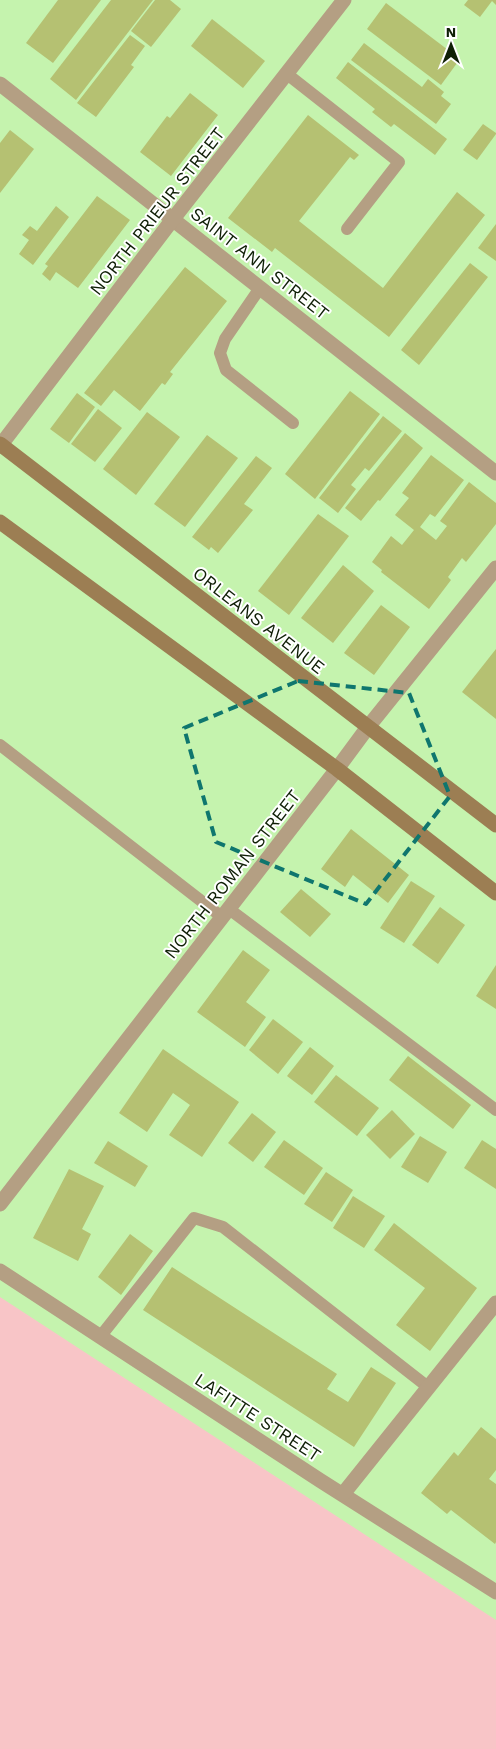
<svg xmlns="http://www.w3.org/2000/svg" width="496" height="1749" viewBox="0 0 496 1749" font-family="'Work Sans',sans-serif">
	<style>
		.green { fill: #f8c5c7 }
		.building { fill: #b5c172 }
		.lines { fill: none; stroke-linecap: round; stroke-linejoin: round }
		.lane { stroke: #b49f83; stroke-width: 12 }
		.street { stroke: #b49f83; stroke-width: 15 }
		.secondary { stroke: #9c7e53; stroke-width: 15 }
		.marked { fill: none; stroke: #0f766e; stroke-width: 4; stroke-dasharray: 10 6; stroke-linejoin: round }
		.labels { text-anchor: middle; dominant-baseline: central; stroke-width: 4; stroke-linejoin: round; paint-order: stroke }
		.street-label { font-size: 18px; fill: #0f1f06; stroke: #fff }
	</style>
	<rect width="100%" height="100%" fill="#c5f3ae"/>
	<path class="green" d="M 0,1297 L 496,1620 L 496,1749 L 0,1749 Z"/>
	<g class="building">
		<path d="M 58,0 L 101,0 L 53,63 L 26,43 Z"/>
		<path d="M 111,0 L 153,0 L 76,100 L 50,79 Z"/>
		<path d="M 155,0 L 170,0 L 181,9 L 151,47 L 131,31 Z"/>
		<path d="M 468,0 L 496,0 L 496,5 L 492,1 L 480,17 L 464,5 Z"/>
		<path d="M 386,3 L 460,59 L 441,85 L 367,29 Z"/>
		<path d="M 212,19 L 265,61 L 243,88 L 191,46 Z"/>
		<path d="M 130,35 L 145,46 L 131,65 L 134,67 L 96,117 L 77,103 Z"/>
		<path d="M 364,43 L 422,87 L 428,79 L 444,92 L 441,96 L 451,104 L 436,124 L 351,60 Z"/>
		<path d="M 348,62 L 447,139 L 435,155 L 394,124 L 391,127 L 372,112 L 375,109 L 336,78 Z"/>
		<path d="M 190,93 L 218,115 L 171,176 L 140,152 L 167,116 L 170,118 Z"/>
		<path d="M 308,115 L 359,155 L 354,160 L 350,157 L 299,221 L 383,288 L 457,192 L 485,215 L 389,337 L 275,248 L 272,252 L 228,218 Z"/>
		<path d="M 483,124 L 496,133 L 496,134 L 477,160 L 463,150 Z"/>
		<path d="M 10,130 L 34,149 L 0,193 L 0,143 Z"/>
		<path d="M 97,196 L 130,220 L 78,288 L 56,272 L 50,281 L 42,274 L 48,266 L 45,264 Z"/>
		<path d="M 56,206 L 69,217 L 33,265 L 19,254 L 29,240 L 22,235 L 30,226 L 37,231 Z"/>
		<path d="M 496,224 L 496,261 L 478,248 Z"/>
		<path d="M 470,263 L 488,277 L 419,365 L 401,350 Z"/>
		<path d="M 185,267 L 227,301 L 170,372 L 173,374 L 165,385 L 162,383 L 140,411 L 114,390 L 101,406 L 84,393 Z"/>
		<path d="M 350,391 L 380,414 L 315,499 L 285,474 Z"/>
		<path d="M 77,393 L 95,407 L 69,443 L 50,429 Z"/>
		<path d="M 98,409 L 122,428 L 95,462 L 71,444 Z"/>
		<path d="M 147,412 L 180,437 L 136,495 L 103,469 Z"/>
		<path d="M 383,416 L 402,431 L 369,471 L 365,468 L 351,485 L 356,489 L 338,513 L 319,498 Z"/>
		<path d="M 405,433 L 423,448 L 380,501 L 378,500 L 361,521 L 345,508 Z"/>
		<path d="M 207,435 L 238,458 L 185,527 L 154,504 Z"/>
		<path d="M 431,455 L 464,480 L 435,517 L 430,514 L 420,527 L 436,540 L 447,526 L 440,521 L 469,482 L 496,503 L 496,524 L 466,562 L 462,558 L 448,577 L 451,580 L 429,609 L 381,572 L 382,570 L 372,562 L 391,536 L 402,545 L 414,530 L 395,515 L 409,498 L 402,493 Z"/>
		<path d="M 256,456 L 272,468 L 244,504 L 253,510 L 218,553 L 211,547 L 209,550 L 192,537 Z"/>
		<path d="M 318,514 L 349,536 L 289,615 L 258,591 Z"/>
		<path d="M 343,565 L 374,591 L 333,643 L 301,618 Z"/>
		<path d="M 381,605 L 410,627 L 374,675 L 344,653 Z"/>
		<path d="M 496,649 L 496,719 L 462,692 Z"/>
		<path d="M 351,829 L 409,875 L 388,903 L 353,875 L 345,887 L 321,869 Z"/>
		<path d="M 411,881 L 435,896 L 404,943 L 380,928 Z"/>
		<path d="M 301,889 L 331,914 L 310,937 L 280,912 Z"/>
		<path d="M 440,907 L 465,925 L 438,964 L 412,945 Z"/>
		<path d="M 243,950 L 270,970 L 246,1002 L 266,1017 L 245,1047 L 197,1012 Z"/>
		<path d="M 496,965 L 496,1009 L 476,996 Z"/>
		<path d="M 273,1019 L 303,1042 L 278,1074 L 249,1050 Z"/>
		<path d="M 310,1047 L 334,1066 L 312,1095 L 287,1076 Z"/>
		<path d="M 163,1049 L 239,1102 L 202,1157 L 169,1135 L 190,1105 L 173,1093 L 147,1132 L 119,1113 Z"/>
		<path d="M 408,1056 L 471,1105 L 453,1129 L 389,1080 Z"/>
		<path d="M 336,1075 L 379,1108 L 357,1136 L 314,1102 Z"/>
		<path d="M 392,1110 L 415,1134 L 390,1159 L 366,1135 Z"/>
		<path d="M 252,1113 L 276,1132 L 253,1162 L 228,1143 Z"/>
		<path d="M 420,1136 L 447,1152 L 428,1183 L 401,1167 Z"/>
		<path d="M 284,1140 L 323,1168 L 304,1195 L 264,1167 Z"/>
		<path d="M 482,1140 L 496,1149 L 496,1189 L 464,1168 Z"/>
		<path d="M 108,1141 L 148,1166 L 135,1187 L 94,1163 Z"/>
		<path d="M 69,1169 L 104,1186 L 82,1229 L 91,1234 L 78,1261 L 33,1238 Z"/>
		<path d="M 326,1172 L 353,1190 L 332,1222 L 304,1204 Z"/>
		<path d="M 353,1196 L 385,1216 L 364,1248 L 333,1228 Z"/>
		<path d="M 394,1223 L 477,1288 L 430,1351 L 396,1325 L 425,1288 L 374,1250 Z"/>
		<path d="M 130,1234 L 153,1251 L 121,1295 L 98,1277 Z"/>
		<path d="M 172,1267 L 337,1374 L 327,1389 L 348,1402 L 371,1367 L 396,1383 L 354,1447 L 143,1310 Z"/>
		<path d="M 481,1427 L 496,1439 L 496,1470 L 489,1479 L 496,1484 L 496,1542 L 495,1544 L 451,1510 L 447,1514 L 421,1493 L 454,1452 L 458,1456 Z"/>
	</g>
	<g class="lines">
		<g class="lane">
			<path d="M 287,74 L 399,162 L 347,229"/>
			<path d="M 260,288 L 225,339 L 220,353 L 226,370 L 293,423"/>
			<path d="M 0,745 L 222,917"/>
			<path d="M 229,909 L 496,1110"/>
			<path d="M 100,1337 L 194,1218 L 223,1227 L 428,1387"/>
		</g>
		<g class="street">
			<path d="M 0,84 L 496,473"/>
			<path d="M 0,446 L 173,219 L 344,0"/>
			<path d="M 0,1204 L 337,769 L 368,727 L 496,568"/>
			<path d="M 0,1271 L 321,1481 L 496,1592"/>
			<path d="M 343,1494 L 496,1303"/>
		</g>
		<g class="secondary">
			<path d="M 0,444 L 496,825"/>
			<path d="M 0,522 L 337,769 L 496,893"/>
		</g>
	</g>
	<path class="marked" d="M 298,681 L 409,693 L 450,796 L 366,904 L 216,842 L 184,728 Z"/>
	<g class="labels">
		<g class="street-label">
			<text transform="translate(157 211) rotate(-52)">NORTH PRIEUR STREET</text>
			<text transform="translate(260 263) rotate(38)">SAINT ANN STREET</text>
			<text transform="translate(259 620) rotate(38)">ORLEANS AVENUE</text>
			<text transform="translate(232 874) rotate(-52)">NORTH ROMAN STREET</text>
			<text transform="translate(258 1417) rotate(33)">LAFITTE STREET</text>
		</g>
	</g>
	<g transform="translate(451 45)" stroke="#ffffff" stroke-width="4" paint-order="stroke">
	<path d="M0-4L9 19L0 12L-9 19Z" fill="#0f1f06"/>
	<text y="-8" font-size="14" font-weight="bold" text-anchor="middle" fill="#0f1f06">N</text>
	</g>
</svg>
